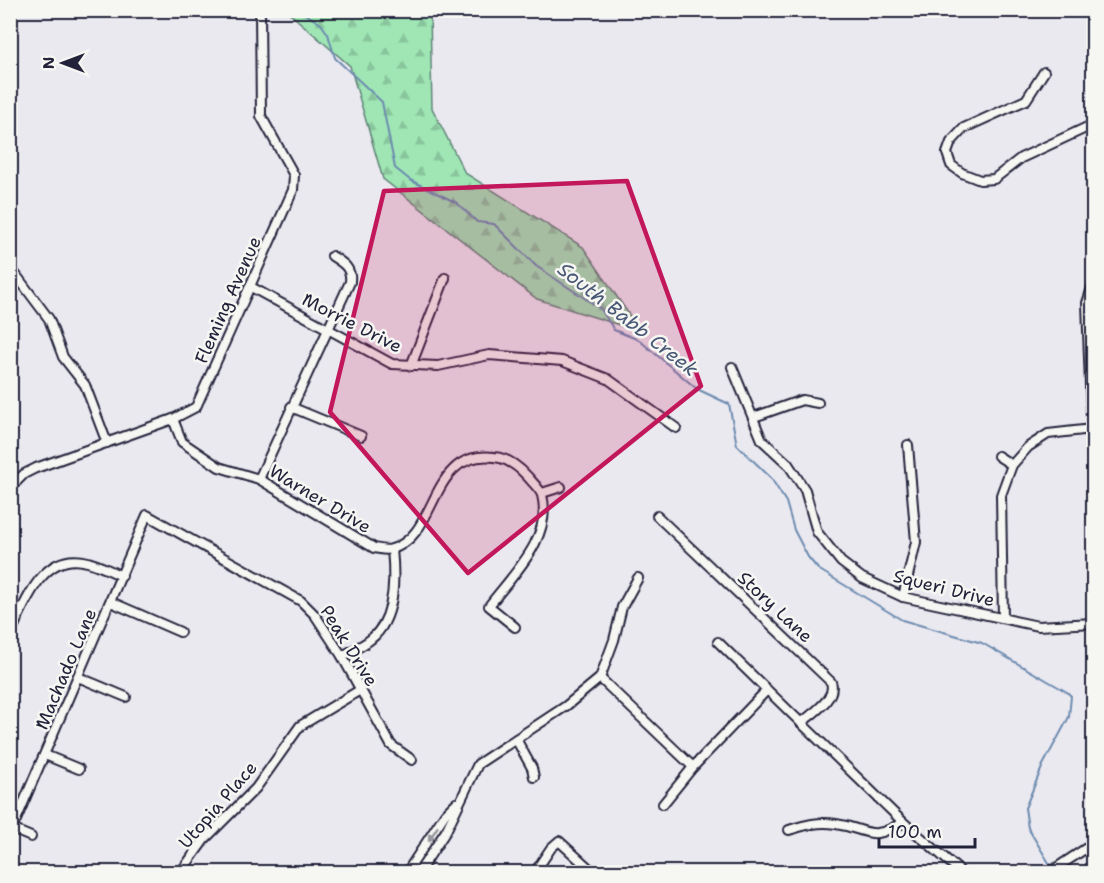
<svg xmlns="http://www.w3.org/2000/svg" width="1104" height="883" viewBox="0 0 1104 883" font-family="'Shantell Sans',sans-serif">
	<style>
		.forest { fill: url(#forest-firs); stroke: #608478; stroke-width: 1.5 }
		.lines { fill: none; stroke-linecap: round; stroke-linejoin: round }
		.stream { stroke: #6c8baf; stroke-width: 2 }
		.minor-casing { stroke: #22223b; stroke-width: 12 }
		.minor { stroke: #f6f6f2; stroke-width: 8 }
		.oneway { fill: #9797a0 }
		.marked { fill: #c2185b; fill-opacity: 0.2; stroke: #c2185b; stroke-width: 4.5; stroke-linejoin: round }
		.labels { text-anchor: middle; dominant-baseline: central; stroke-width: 5; stroke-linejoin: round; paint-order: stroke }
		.street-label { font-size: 18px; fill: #22223b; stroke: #f6f6f2 }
		.water-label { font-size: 20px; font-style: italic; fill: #475775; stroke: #f6f6f2 }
	</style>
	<defs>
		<pattern id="forest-firs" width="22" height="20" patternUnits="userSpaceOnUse" patternTransform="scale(1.5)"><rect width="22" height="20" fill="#9fe6b4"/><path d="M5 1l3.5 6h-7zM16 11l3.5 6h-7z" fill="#89c59c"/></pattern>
	</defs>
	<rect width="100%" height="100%" fill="#ebe9f0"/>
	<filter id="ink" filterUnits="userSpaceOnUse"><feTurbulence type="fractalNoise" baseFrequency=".0167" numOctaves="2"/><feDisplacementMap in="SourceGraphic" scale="12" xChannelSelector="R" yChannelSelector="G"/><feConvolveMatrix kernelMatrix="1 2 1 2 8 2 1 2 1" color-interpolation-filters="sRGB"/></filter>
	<g filter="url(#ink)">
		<path class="forest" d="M 287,11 L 430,11 L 432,108 L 465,173 L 583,247 L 641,332 L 537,299 L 383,179 L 350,66 Z"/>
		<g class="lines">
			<path class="stream" d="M 293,10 L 307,15 L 321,24 L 328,34 L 335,58 L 382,102 L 395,168 L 410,180 L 457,203 L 477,222 L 494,224 L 536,266 L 601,309 L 614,330 L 639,340 L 697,389 L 729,404 L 737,445 L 771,478 L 786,502 L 794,530 L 808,557 L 818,569 L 902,620 L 982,643 L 1067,692 L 1071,696 L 1069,717 L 1043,765 L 1025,808 L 1028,828 L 1052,868"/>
			<g class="minor-casing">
				<g id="minor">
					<path d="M 1044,72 L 1026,100 L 964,128 L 951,142 L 947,153 L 951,165 L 962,173 L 980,180 L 994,179 L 1021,158 L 1094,124"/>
					<path d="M 10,267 L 49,319 L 63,357 L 85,385 L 107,443"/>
					<path d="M 1094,282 L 1087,303 L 1094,498"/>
					<path d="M 251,287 L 392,364 L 438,366 L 489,355 L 562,361 L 608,379 L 676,428"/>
					<path d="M 411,366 L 445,278"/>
					<path d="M 732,367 L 762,440 L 788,464 L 805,490 L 817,532 L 841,562 L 862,578 L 903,597 L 1038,626 L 1094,623"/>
					<path d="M 291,407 L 361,436"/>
					<path d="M 754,417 L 802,400 L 818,403"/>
					<path d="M 173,419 L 182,442 L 219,467 L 259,479 L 374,548 C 380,549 388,551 392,549 C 440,534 428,450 494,457 C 508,458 519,467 528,477 C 532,482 540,489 542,495 C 553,538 513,574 489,606 L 515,627"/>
					<path d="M 998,456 L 1012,465"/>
					<path d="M 259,479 L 350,282 C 352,268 343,263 332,256"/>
					<path d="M 10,488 L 24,474 L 36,468 L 173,419 L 196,407 L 293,190 L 294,175 L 261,116 L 260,10"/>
					<path d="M 542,493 L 561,487"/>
					<path d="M 657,516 L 831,682 C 837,698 812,714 801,723"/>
					<path d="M 903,597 L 916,542 L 908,445"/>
					<path d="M 111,602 L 180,632"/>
					<path d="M 1003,618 L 1001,495 L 1012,465 L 1028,447 L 1048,434 L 1092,429"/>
					<path d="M 10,634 C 25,605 41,553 83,561 C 96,563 110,571 122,576"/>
					<path d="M 718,642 L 903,822 L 961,872"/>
					<path d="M 342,656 C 351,651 363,646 371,639 C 396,619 395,578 392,549"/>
					<path d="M 78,677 L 126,697"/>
					<path d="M 600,678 L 693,767"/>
					<path d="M 516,739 L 532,768 L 534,777"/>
					<path d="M 45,755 L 79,769"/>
					<path d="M 663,804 L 693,767 L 767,690"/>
					<path d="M 12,829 L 31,837"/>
					<path d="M 789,830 C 805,825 819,821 836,824 C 869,829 870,843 903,822"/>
					<path d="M 10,834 L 147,515 L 301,601 L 315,615 L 342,656 L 391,745 L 412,760"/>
					<path d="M 181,872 L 204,840 L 256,788 L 300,726 L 360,690"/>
					<path d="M 407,872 L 445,814 L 456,803"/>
					<path d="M 419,872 L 446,831 L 478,764 L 566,706 L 600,678 L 614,640 L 622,607 L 638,578"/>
					<path d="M 535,872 L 551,848 L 559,841 L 593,872"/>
					<path d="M 1050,872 L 1094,843"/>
				</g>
			</g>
			<use href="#minor" class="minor"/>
		</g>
		<defs><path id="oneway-solid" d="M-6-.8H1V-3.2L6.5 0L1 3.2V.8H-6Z" transform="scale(1.5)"/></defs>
		<use class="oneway" href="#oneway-solid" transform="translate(433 834) rotate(123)"/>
	</g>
	<path class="marked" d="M 627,181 L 701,386 L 468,573 L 330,412 L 384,191 Z"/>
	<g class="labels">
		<g class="street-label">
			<text transform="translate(228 300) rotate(-66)">Fleming Avenue</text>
			<text transform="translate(352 323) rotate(27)">Morrie Drive</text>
			<text transform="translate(320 499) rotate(31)">Warner Drive</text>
			<text transform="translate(944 588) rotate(14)">Squeri Drive</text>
			<text transform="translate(775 607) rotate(43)">Story Lane</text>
			<text transform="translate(349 646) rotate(58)">Peak Drive</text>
			<text transform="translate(66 669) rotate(-67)">Machado Lane</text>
			<text transform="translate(218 805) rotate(-49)">Utopia Place</text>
		</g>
		<g class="water-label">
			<text transform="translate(628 319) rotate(38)">South Babb Creek</text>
		</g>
	</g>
	<rect width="1104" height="883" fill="none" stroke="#f6f6f2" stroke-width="36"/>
	<rect x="18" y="18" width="1068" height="847" fill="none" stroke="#22223b" stroke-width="2" filter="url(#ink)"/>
	<g transform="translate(63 63) rotate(270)" stroke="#f6f6f2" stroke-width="4.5" paint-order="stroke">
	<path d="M0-4.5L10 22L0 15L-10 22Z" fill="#22223b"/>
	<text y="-9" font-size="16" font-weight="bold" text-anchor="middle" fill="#22223b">N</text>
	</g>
	<path d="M879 838v9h96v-9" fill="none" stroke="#22223b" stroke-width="3"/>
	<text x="888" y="838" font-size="18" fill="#22223b" stroke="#f6f6f2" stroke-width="4.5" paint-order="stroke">100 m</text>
</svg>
